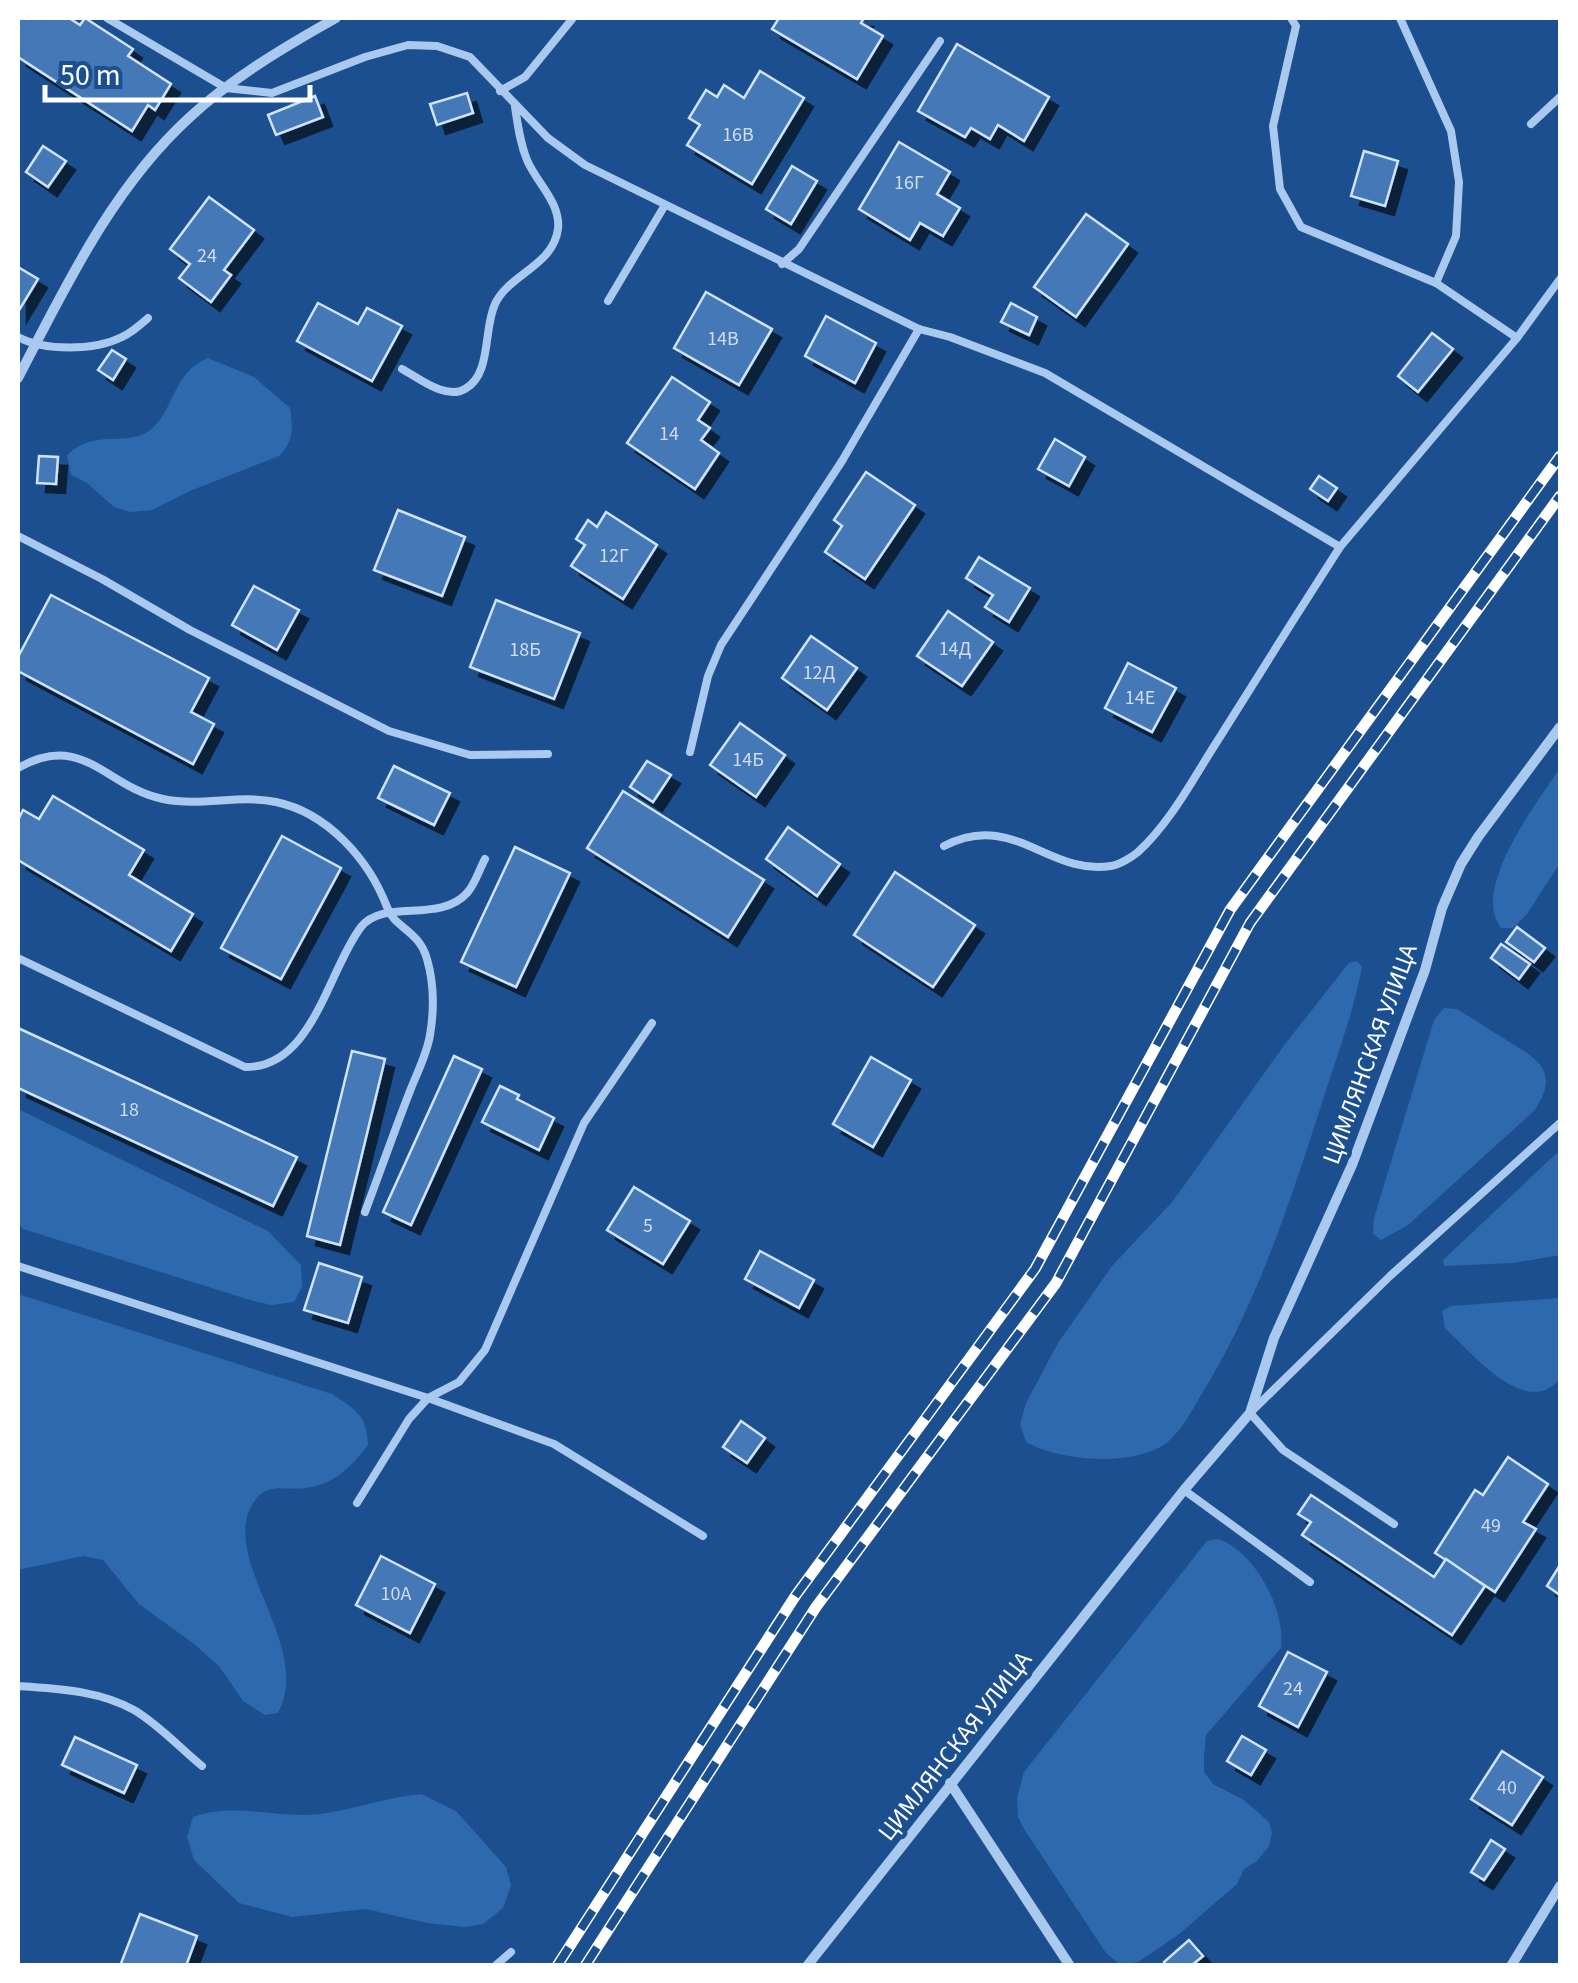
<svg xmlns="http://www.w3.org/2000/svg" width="1578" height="1983" viewBox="0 0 1578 1983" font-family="'Source Sans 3',sans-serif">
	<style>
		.green { fill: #2e69ad }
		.building { fill: #4478b7; stroke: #cfe3fa; stroke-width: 2.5; filter: url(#shadow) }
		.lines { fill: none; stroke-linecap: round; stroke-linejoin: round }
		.lane { stroke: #a9c9ee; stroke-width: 8 }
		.street { stroke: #a9c9ee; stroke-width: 10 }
		.rail-casing { stroke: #fff; stroke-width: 11 }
		.rail { stroke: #1b4f8f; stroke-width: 8; stroke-dasharray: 22; stroke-linecap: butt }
		.labels { text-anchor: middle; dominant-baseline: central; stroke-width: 9; stroke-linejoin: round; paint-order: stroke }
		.number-label { font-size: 20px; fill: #d0dded }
		.street-label { font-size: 25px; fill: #fff; stroke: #1b4f8f }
	</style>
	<defs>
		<filter id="shadow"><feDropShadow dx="9" dy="9" stdDeviation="0" flood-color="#0009"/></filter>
	</defs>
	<rect width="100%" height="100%" fill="#1b4f8f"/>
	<g class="green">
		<path d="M 208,358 L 254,377 L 290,408 C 293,428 294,441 279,456 L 190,491 L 152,510 L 130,512 L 114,507 L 87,483 L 71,475 L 67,455 C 95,428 126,447 149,431 C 174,413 172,372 208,358 Z"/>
		<path d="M 1560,768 L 1560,863 L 1527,914 L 1513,928 L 1501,928 C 1470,889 1538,801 1560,768 Z"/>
		<path d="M 1357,961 L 1362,967 C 1353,1015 1335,1061 1321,1106 C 1289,1205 1256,1307 1201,1395 C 1191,1412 1181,1432 1165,1444 C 1132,1467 1059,1461 1026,1442 L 1020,1424 L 1026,1403 L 1058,1343 L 1112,1266 L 1173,1201 L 1285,1044 L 1349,963 Z"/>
		<path d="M 1444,1008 L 1457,1009 C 1475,1020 1493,1032 1511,1043 C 1542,1061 1558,1074 1535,1110 L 1408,1225 L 1381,1240 L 1373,1234 L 1374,1218 L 1434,1020 Z"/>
		<path d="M 18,1109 L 268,1231 L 301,1265 L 302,1287 L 294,1302 L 271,1305 L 250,1300 L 23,1229 L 18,1224 Z"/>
		<path d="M 1560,1150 L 1560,1255 L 1513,1263 L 1444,1266 L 1443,1260 Z"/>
		<path d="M 18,1294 L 332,1394 C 356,1410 367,1415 368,1445 C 351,1467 335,1484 306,1488 C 288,1491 269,1482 256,1499 C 213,1554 315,1644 278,1713 L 265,1715 L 243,1701 L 219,1666 L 194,1644 L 139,1604 L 103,1560 L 83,1556 L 18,1570 Z"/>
		<path d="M 1560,1298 L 1560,1379 C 1526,1420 1471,1352 1445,1328 L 1442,1311 L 1451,1306 Z"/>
		<path d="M 1218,1539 C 1255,1551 1286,1610 1281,1648 L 1206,1735 L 1204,1756 L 1204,1772 L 1213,1784 L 1244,1800 L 1269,1822 L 1272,1833 L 1269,1846 L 1257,1861 L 1244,1869 L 1237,1884 L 1178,1935 L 1138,1962 L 1119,1964 L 1106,1953 L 1024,1829 L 1018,1817 L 1017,1798 L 1024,1772 L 1207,1541 Z"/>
		<path d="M 421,1794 L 456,1811 L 506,1867 L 511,1885 L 503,1908 L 483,1924 L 464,1927 L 427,1923 L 366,1909 L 292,1917 L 239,1903 L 194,1860 L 187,1837 L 193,1817 C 238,1801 281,1821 327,1813 C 359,1808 388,1797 421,1794 Z"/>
	</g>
	<g class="building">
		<path d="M 18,18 L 69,18 L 80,25 L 85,18 L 133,49 L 128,56 L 171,84 L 155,110 L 148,105 L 132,131 L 18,57 Z"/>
		<path d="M 779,18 L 864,18 L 861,23 L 883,36 L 857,79 L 772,29 Z"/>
		<path d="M 957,44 L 1049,97 L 1024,141 L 998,125 L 990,139 L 971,128 L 965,137 L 918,111 Z"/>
		<path d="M 760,71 L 804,98 L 752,184 L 687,145 L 700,125 L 689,118 L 706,90 L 717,97 L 724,85 L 744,98 Z"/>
		<path d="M 467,93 L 473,113 L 437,125 L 430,104 Z"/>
		<path d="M 315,96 L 323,117 L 276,135 L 268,115 Z"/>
		<path d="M 899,142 L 950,172 L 937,194 L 960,208 L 943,236 L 920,223 L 910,240 L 859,209 Z"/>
		<path d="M 43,146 L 66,161 L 48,187 L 26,172 Z"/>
		<path d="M 1364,151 L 1398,161 L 1385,206 L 1351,196 Z"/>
		<path d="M 792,166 L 817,181 L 791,224 L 766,209 Z"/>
		<path d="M 209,197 L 254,230 L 224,270 L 231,275 L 211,302 L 179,278 L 190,264 L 170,249 Z"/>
		<path d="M 1086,214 L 1128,244 L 1076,317 L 1034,287 Z"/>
		<path d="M 18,267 L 38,279 L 18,312 Z"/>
		<path d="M 706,292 L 772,329 L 739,385 L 674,348 Z"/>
		<path d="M 318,303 L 358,324 L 367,308 L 402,326 L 372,381 L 297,341 Z"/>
		<path d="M 1011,303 L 1037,317 L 1029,335 L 1001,322 Z"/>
		<path d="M 826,316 L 876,343 L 855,383 L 805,356 Z"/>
		<path d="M 1432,333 L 1453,349 L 1418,392 L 1398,376 Z"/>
		<path d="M 112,350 L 126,359 L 113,380 L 98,370 Z"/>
		<path d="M 672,377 L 710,402 L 698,420 L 710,428 L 701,440 L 719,453 L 695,489 L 627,443 Z"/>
		<path d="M 1055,439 L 1085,457 L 1069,486 L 1038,469 Z"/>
		<path d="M 39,456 L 58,457 L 56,484 L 37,483 Z"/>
		<path d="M 866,472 L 915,505 L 865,579 L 825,552 L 842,526 L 834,520 Z"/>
		<path d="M 1319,476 L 1337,488 L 1328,501 L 1310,489 Z"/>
		<path d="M 398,510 L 465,537 L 442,596 L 374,570 Z"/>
		<path d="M 606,512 L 657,545 L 623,599 L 571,566 L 585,545 L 576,539 L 588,520 L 597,527 Z"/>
		<path d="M 979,557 L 1030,588 L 1009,622 L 985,607 L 993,595 L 966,578 Z"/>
		<path d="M 254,586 L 299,610 L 277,650 L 232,625 Z"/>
		<path d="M 51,595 L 209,678 L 191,712 L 214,724 L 193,764 L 18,671 L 18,657 Z"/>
		<path d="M 496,600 L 580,633 L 554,699 L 470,667 Z"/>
		<path d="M 948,611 L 993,642 L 962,686 L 917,656 Z"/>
		<path d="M 811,636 L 857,668 L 827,710 L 782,678 Z"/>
		<path d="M 1128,663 L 1176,688 L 1152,732 L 1105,708 Z"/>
		<path d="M 740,723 L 785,755 L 756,797 L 710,765 Z"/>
		<path d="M 647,761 L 671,775 L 653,802 L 630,787 Z"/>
		<path d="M 394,766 L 450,793 L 434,825 L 378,798 Z"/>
		<path d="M 623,791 L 764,880 L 728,937 L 587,848 Z"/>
		<path d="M 53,796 L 144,850 L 129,875 L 193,914 L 171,951 L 18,860 L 18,820 L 23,810 L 39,819 Z"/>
		<path d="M 788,827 L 840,864 L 817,896 L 766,859 Z"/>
		<path d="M 282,836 L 341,868 L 281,979 L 221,948 Z"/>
		<path d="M 515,847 L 570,873 L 516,987 L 461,962 Z"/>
		<path d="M 895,872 L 975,925 L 933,987 L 854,935 Z"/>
		<path d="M 1517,927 L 1545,948 L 1534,962 L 1506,942 Z"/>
		<path d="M 1501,944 L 1530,964 L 1519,979 L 1491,958 Z"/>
		<path d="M 18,1028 L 297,1157 L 273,1206 L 18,1088 Z"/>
		<path d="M 352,1051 L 385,1059 L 340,1245 L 307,1236 Z"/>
		<path d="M 454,1056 L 482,1069 L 411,1225 L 383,1212 Z"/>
		<path d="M 871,1057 L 911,1080 L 873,1147 L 833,1124 Z"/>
		<path d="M 500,1086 L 519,1095 L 517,1099 L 554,1118 L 539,1150 L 482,1122 Z"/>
		<path d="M 634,1187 L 690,1221 L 663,1264 L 607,1230 Z"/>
		<path d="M 760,1251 L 814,1280 L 799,1308 L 745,1279 Z"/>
		<path d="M 319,1263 L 362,1277 L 348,1323 L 304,1310 Z"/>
		<path d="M 741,1421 L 765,1438 L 747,1463 L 723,1447 Z"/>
		<path d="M 1508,1457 L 1548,1484 L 1523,1522 L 1536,1529 L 1495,1592 L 1435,1553 L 1475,1490 L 1483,1495 Z"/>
		<path d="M 1311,1495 L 1434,1577 L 1446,1559 L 1485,1586 L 1452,1635 L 1302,1535 L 1311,1522 L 1298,1514 Z"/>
		<path d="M 381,1556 L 435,1584 L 410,1633 L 356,1605 Z"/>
		<path d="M 1560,1565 L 1560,1595 L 1547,1586 Z"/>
		<path d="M 1288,1652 L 1327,1672 L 1298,1727 L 1259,1706 Z"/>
		<path d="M 1242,1736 L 1266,1750 L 1251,1775 L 1227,1761 Z"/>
		<path d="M 75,1737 L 137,1765 L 124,1793 L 62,1765 Z"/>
		<path d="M 1502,1751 L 1543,1777 L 1512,1825 L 1471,1799 Z"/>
		<path d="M 1491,1840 L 1505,1849 L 1484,1880 L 1471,1872 Z"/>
		<path d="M 140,1914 L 197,1936 L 186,1966 L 120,1966 Z"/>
		<path d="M 1189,1940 L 1203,1956 L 1191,1966 L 1166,1966 L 1164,1962 Z"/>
	</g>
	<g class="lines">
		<g class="lane">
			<path d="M 107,18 L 226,88 L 272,93 L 365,57 L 408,45 L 437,46 L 470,57 L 548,138 L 585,165 L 919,329 L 950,337 L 1045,373 L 1340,547 C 1299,611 1258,676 1218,740 C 1194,777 1171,822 1138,852 C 1132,857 1119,865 1111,866 C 1048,876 1013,810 944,846"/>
			<path d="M 1291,18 L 1296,26 L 1273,126 L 1280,189 L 1301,227 L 1436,283 L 1517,338"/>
			<path d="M 1400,18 L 1451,131 L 1459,182 L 1456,236 L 1436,283"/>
			<path d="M 500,91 L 525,77 L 573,18"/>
			<path d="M 1531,124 L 1560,97"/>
			<path d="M 782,264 L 799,249 L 940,41"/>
			<path d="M 608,301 L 665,205"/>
			<path d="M 18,337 C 44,351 94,351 122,337 C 131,333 140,325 148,318"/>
			<path d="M 402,369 C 420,379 446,400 465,389 C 492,374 483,330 495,304 C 509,274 553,266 558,229 C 561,203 536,182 527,160 C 520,143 518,126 515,107"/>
			<path d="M 18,536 L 102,579 L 190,630 L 389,731 L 470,755 L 548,754"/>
			<path d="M 1340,547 L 1517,338 L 1560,279"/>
			<path d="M 690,752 L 708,676 L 721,645 L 842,461 L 919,329"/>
			<path d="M 18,768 C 84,731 105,787 163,799 C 201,807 240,794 276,802 C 328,813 369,860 387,907 C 394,928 419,930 427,959 C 434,983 434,1011 430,1035 C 427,1054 417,1073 410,1091 C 394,1132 380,1172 365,1212"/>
			<path d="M 18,958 L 245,1067 C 313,1068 328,970 361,927 C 384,898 439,924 467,893 C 475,884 479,870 485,859"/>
			<path d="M 18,1266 L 428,1398 L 459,1382 L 485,1350 L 584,1123 L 652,1023"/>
			<path d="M 1184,1490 L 1310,1582"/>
			<path d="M 357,1503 L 409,1419 L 428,1398 L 554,1444 L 703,1536"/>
			<path d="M 1394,1524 L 1283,1450 L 1250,1413 L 1390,1276 L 1560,1123"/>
			<path d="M 18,1686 C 57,1689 98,1690 134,1710 C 158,1724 180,1748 202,1766"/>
			<path d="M 495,1966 L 511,1952"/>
		</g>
		<g class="street">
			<path d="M 18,378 C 66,286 112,188 190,117 C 232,78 286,46 336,18"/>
			<path d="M 950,1783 L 1070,1966"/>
			<path d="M 807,1966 L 1184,1490 L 1250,1413 L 1274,1338 L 1352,1165 L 1425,970 L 1442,908 L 1461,864 L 1478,837 L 1560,727"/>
			<path d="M 1511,1966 L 1560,1886"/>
		</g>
		<g class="rail-casing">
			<g id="rail">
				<path d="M 557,1966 L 796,1595 L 1035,1269 L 1230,910 L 1560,456"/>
				<path d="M 585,1966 L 816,1607 L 1056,1283 L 1250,923 L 1560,496"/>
			</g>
		</g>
		<use href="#rail" class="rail"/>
	</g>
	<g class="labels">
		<g class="number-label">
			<text x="738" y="135">16В</text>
			<text x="909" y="183">16Г</text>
			<text x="207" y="256">24</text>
			<text x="723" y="339">14В</text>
			<text x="669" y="434">14</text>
			<text x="614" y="556">12Г</text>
			<text x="955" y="649">14Д</text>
			<text x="525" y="650">18Б</text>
			<text x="819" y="673">12Д</text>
			<text x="1140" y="698">14Е</text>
			<text x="748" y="760">14Б</text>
			<text x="129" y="1110">18</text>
			<text x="648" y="1226">5</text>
			<text x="1491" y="1526">49</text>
			<text x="396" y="1594">10А</text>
			<text x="1293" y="1689">24</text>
			<text x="1507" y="1788">40</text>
		</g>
		<g class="street-label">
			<text transform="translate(1370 1054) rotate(-70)">ЦИМЛЯНСКАЯ УЛИЦА</text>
			<text transform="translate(955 1746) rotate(-52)">ЦИМЛЯНСКАЯ УЛИЦА</text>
		</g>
	</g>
	<rect width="1578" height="1983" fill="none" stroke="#ffffff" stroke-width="40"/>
	<path d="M45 85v15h265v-15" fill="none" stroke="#ffffff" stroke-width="5"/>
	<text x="60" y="85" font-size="30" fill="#ffffff" stroke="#1b4f8f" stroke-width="8" paint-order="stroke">50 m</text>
</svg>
